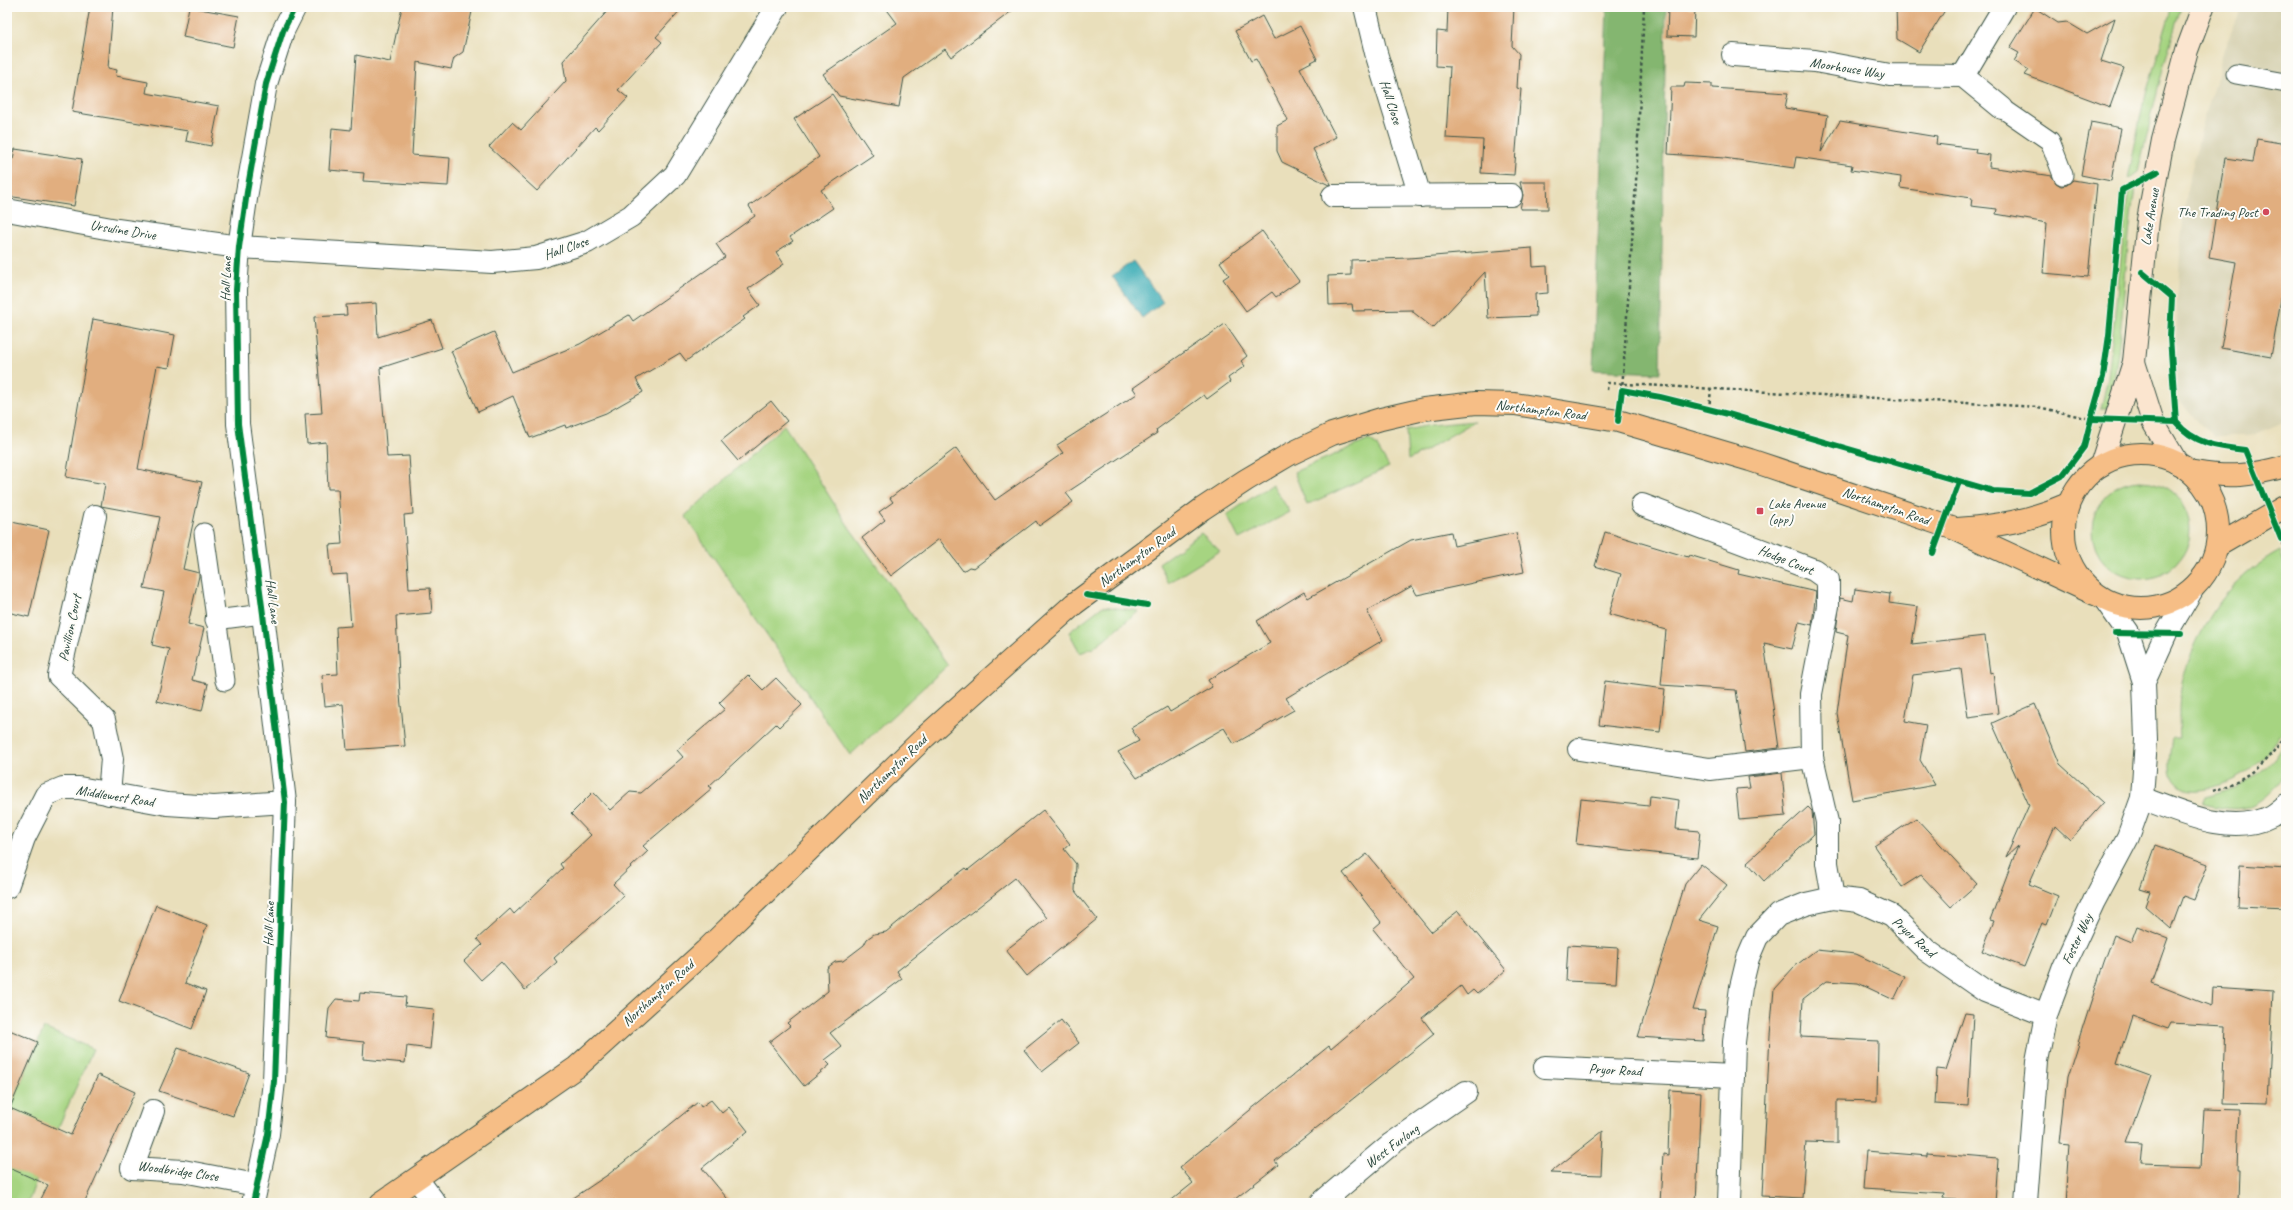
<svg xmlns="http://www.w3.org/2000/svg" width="2293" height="1210" viewBox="0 0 2293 1210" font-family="Caveat,sans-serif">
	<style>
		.built { fill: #d7d2b2 }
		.green { fill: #a6d481; stroke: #62885a }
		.forest { fill: #84b66f; stroke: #527a52 }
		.water { fill: #3bacb5; stroke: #2d7474 }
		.building { fill: #e1ae7f }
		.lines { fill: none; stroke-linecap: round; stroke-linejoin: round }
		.lane-casing { stroke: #3d5548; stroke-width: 21 }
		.street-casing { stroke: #3d5548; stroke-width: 24 }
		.secondary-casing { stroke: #3d5548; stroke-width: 24 }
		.primary-casing { stroke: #3d5548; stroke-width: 24 }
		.path { stroke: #3d5548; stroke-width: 2.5; stroke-dasharray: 3 3; stroke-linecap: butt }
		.lane { stroke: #fff; stroke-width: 19 }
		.street { stroke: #fff; stroke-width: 22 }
		.secondary { stroke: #fbe5cf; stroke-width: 22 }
		.primary { stroke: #f6be86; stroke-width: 22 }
		.cycleway-casing { stroke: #fdfcf7; stroke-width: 8 }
		.cycleway { stroke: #00873e; stroke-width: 6 }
		.poi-dot { fill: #d1495b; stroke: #fdfcf7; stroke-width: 1.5 }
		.labels { text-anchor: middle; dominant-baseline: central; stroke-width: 4; stroke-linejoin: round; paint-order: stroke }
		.street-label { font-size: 14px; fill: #1f3d34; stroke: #fdfcf7 }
		.poi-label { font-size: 14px; fill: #1f3d34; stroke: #fdfcf7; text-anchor: end }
	</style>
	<rect width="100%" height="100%" fill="#fdfcf7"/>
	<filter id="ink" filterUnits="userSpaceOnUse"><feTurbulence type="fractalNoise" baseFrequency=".025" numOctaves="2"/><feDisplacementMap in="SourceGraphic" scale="8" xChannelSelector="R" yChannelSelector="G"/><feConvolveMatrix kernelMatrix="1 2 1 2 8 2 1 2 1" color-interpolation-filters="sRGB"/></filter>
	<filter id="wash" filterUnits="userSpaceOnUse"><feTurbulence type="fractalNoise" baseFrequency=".012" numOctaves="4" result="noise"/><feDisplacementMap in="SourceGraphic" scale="16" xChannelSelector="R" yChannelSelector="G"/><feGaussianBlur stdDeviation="0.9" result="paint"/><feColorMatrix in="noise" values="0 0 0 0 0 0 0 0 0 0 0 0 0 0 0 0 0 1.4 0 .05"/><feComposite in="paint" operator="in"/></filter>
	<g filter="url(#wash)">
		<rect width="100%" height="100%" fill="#e9dfbb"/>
		<path class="built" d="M 2242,7 L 2286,7 L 2286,421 L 2250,436 L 2215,436 L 2196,421 L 2177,397 L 2176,358 L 2177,303 L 2181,238 L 2188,184 L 2203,123 L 2224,49 Z"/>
		<g class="green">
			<path d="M 2172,7 L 2181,7 L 2163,68 L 2138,172 L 2128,179 L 2143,104 Z"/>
			<path d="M 2135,189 C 2123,262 2125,338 2108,409 L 2101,409 L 2108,377 L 2128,193 Z"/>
			<path d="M 1475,421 L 1416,456 L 1408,460 L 1406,430 L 1431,425 Z"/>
			<path d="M 784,425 L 849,527 L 948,665 L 850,755 L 685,516 Z"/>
			<path d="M 1369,440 L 1376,445 L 1389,467 L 1307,505 L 1294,472 Z"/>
			<circle cx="2141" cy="530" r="49"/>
			<path d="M 1272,484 L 1290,512 L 1239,539 L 1227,515 Z"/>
			<path d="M 1201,533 L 1220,551 L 1168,583 L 1159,563 Z"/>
			<path d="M 2280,551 L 2286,568 L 2286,716 C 2284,722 2284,731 2280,736 C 2271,751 2256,766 2241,775 C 2222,786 2183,803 2171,775 C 2168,765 2172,748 2173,738 L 2180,738 C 2179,722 2178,705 2181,689 C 2182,676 2189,662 2193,651 C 2212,605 2237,575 2280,551 Z"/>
			<path d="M 1103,606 L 1139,611 L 1093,648 L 1080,653 L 1069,632 Z"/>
			<path d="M 2286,742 C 2286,751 2287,760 2286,769 C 2285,777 2279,784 2273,790 C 2251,813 2233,811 2203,804 L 2206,797 C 2231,791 2259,779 2276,757 C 2280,752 2282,745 2286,742 Z"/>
			<path d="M 44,1028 L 93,1049 L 47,1153 L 10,1108 Z"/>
			<path d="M 7,1167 L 37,1178 L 28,1203 L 7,1203 Z"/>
		</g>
		<path class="forest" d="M 1607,7 L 1666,7 L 1660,373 L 1593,370 Z"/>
		<path class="water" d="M 1133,261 L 1163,302 L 1142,318 L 1112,276 Z"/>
		<g id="blocks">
			<g class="building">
				<path d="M 90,7 L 113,7 L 108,68 L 117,70 L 116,76 L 148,82 L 146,93 L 219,106 L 211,146 L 186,141 L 188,131 L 72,112 Z"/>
				<path d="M 189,7 L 239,16 L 233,47 L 183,37 Z"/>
				<path d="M 402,7 L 473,7 L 463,52 L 454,58 L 451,69 L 417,62 L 412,155 L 450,158 L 448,186 L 363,181 L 364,173 L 329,170 L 332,128 L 351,130 L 356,55 L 390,62 Z"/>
				<path d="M 611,7 L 683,7 L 656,37 L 662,42 L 618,90 L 628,98 L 598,130 L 595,127 L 537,191 L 489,147 L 512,122 L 521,130 L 566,81 L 563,61 Z"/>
				<path d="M 885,7 L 1017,7 L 951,57 L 945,49 L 904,78 L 899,107 L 839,96 L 823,74 L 897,23 Z"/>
				<path d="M 1448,7 L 1514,7 L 1512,46 L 1519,54 L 1517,88 L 1521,89 L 1514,175 L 1481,173 L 1483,140 L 1446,138 L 1450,67 L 1436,66 L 1437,31 L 1447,32 Z"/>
				<path d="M 1668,7 L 1695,8 L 1694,37 L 1667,36 Z"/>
				<path d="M 1896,7 L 1947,7 L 1919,52 L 1897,39 Z"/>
				<path d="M 2035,8 L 2058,23 L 2067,22 L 2087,34 L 2115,18 L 2101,61 L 2124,68 L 2110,107 L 2025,75 L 2029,70 L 2014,61 L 2019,53 L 2010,48 Z"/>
				<path d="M 1262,16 L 1274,39 L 1300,26 L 1317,59 L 1300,68 L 1336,137 L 1313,149 L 1331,184 L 1329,185 L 1282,162 L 1277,151 L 1277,126 L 1288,120 L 1256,59 L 1251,61 L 1235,31 Z"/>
				<path d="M 1685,83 L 1712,84 L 1712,88 L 1788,93 L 1785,108 L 1828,115 L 1821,152 L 1840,121 L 1937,137 L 1936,144 L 1976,149 L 1975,153 L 1990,155 L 1989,167 L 2052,176 L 2056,183 L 2061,186 L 2067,185 L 2073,180 L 2097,184 L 2088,277 L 2043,273 L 2047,223 L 1996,214 L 1997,209 L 1971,206 L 1972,198 L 1900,188 L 1901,177 L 1851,170 L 1852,165 L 1796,157 L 1794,168 L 1724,158 L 1668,154 L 1671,87 L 1684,87 Z"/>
				<path d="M 832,94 L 873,155 L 821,190 L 833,208 L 790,237 L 793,241 L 776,252 L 784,264 L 748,289 L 760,305 L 743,317 L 745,319 L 686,361 L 680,353 L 636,379 L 643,392 L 606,413 L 566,428 L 565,425 L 530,438 L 513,396 L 478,412 L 451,351 L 494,332 L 512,372 L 580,344 L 629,315 L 633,321 L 725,257 L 716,244 L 755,216 L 749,206 L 819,157 L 794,119 Z"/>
				<path d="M 2091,122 L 2121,128 L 2111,181 L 2081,175 Z"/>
				<path d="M 2257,139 L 2286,144 L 2286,288 L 2283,288 L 2271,357 L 2221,348 L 2236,262 L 2209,257 L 2225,158 L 2253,162 Z"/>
				<path d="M 15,149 L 82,159 L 74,206 L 7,196 L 7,158 L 13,159 Z"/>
				<path d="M 1520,182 L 1547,182 L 1548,209 L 1520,209 L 1523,195 Z"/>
				<path d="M 1262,231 L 1299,281 L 1276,297 L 1272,292 L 1246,311 L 1223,279 L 1229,275 L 1220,262 Z"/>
				<path d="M 1532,248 L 1533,267 L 1547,266 L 1548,293 L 1535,294 L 1536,316 L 1488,318 L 1485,272 L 1433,328 L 1413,312 L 1413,310 L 1353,311 L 1352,304 L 1329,305 L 1328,276 L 1351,275 L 1351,260 L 1409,258 Z"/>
				<path d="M 376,303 L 378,337 L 432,320 L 442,348 L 380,368 L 387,457 L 409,456 L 413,514 L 404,515 L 409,589 L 430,588 L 432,613 L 396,616 L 400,695 L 405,746 L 347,750 L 343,704 L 325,706 L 322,675 L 338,674 L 336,627 L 351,626 L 347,574 L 332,575 L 329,545 L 342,544 L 338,489 L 328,489 L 326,442 L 307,444 L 305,414 L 322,413 L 314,317 L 347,315 L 346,305 Z"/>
				<path d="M 93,319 L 175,335 L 169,368 L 157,366 L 138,469 L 202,482 L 183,569 L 199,573 L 199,576 L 188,624 L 204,628 L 192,680 L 208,684 L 202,711 L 157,701 L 169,649 L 152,645 L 164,592 L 144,588 L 160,517 L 101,506 L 105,484 L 66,477 Z"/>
				<path d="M 1225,324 L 1247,356 L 1241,361 L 1245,366 L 1228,378 L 1230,382 L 1207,399 L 1204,395 L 1156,430 L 1157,433 L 1066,493 L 1073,502 L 1039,526 L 1036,521 L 974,568 L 969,567 L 963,571 L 939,539 L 891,576 L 862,538 L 885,520 L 879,512 L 893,502 L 890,498 L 956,448 L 995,500 L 1063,453 L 1057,445 L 1137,394 L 1133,388 Z"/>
				<path d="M 771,401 L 787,421 L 738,461 L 721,441 Z"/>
				<path d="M 7,521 L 49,530 L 29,617 L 7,612 Z"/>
				<path d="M 1451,532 L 1454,546 L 1516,533 L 1524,572 L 1417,595 L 1412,586 L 1367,611 L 1383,640 L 1286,698 L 1294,710 L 1234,744 L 1224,728 L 1137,778 L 1118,752 L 1139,741 L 1131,728 L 1167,707 L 1170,712 L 1212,687 L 1208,680 L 1270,643 L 1257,621 L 1304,592 L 1308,598 L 1411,540 Z"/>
				<path d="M 1605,532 L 1688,557 L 1689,555 L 1739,570 L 1738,574 L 1816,592 L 1812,625 L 1799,622 L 1792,649 L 1764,643 L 1779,748 L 1745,752 L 1736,690 L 1661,685 L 1666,630 L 1609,614 L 1621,574 L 1595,566 Z"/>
				<path d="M 1855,589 L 1890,594 L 1889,603 L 1918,607 L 1912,644 L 1985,636 L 1990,673 L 1993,672 L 1998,713 L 1968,717 L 1961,669 L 1913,675 L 1905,721 L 1926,725 L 1920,760 L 1935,785 L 1852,800 L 1837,713 L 1848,635 L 1836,632 L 1840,598 L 1853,601 Z"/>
				<path d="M 748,675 L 763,690 L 776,678 L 802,705 L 779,727 L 776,724 L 709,786 L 712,788 L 643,846 L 648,851 L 613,884 L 624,896 L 554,958 L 557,962 L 525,990 L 501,962 L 481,980 L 464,961 L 482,945 L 477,939 L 510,909 L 514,914 L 563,868 L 560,864 L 591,835 L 571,814 L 593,792 L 610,810 L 630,792 L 641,793 L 683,757 L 677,750 L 725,709 L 719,703 Z"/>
				<path d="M 1605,681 L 1665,689 L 1660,732 L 1599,725 Z"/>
				<path d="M 2035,704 L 2060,764 L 2103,803 L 2070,840 L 2055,826 L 2029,884 L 2058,896 L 2047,925 L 2042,923 L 2024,967 L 1982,951 L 1994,921 L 1990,920 L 2018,846 L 2006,857 L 2029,805 L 1992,723 Z"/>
				<path d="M 1782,773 L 1786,816 L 1739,820 L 1736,789 L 1750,788 L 1748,777 Z"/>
				<path d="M 1650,796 L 1679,800 L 1676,829 L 1700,831 L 1697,858 L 1576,844 L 1581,799 L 1649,806 Z"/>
				<path d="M 1808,807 L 1812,811 L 1814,834 L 1764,881 L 1747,862 Z"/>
				<path d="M 1043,810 L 1070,844 L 1064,849 L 1076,864 L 1075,891 L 1097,919 L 1027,976 L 1006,950 L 1047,918 L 1015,878 L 897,971 L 902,979 L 830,1033 L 842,1047 L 825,1060 L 830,1065 L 804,1086 L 769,1042 L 790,1026 L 787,1023 L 828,991 L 827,968 L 835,962 L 843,961 L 864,945 L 867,939 L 874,934 L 886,932 L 938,889 L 966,868 L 968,870 Z"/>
				<path d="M 1916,818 L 1977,884 L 1951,907 L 1921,875 L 1902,887 L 1874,846 Z"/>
				<path d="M 2156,845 L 2208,864 L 2194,900 L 2183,896 L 2171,929 L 2145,906 L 2150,892 L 2140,889 Z"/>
				<path d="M 1367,854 L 1431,932 L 1458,911 L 1506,970 L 1477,994 L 1473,990 L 1467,995 L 1461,986 L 1422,1018 L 1434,1034 L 1275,1161 L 1278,1165 L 1230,1203 L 1168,1203 L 1193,1183 L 1180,1167 L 1329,1046 L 1331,1049 L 1414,979 L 1373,929 L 1381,922 L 1343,873 Z"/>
				<path d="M 1701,864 L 1727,885 L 1699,920 L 1718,926 L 1693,1010 L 1705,1011 L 1703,1041 L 1638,1037 L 1685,884 Z"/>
				<path d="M 2240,865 L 2286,868 L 2286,908 L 2238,906 Z"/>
				<path d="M 156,905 L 207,925 L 185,983 L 206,991 L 192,1029 L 119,1001 Z"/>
				<path d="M 2137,926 L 2168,938 L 2152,983 L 2211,1006 L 2212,988 L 2273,992 L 2268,1104 L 2222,1103 L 2225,1026 L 2171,1023 L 2168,1029 L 2132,1016 L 2117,1064 L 2150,1076 L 2126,1143 L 2142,1144 L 2140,1165 L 2201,1167 L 2204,1109 L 2239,1110 L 2237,1169 L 2239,1169 L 2238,1203 L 2112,1201 L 2112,1203 L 2065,1203 L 2069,1144 L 2060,1143 L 2067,1077 L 2104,962 L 2114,935 L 2131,942 Z"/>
				<path d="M 1568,945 L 1618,948 L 1616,983 L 1566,981 Z"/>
				<path d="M 1816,950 L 1856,954 L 1905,977 L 1894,1000 L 1858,983 L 1826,981 L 1803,999 L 1801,1037 L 1878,1041 L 1877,1101 L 1837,1100 L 1837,1143 L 1806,1142 L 1802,1198 L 1762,1196 L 1770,1035 L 1774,989 L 1794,967 Z"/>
				<path d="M 360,993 L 406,997 L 405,1006 L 434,1009 L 430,1049 L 407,1046 L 405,1063 L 363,1059 L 364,1042 L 326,1038 L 329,1008 L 336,999 L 359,1001 Z"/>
				<path d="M 1965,1013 L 1973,1014 L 1968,1106 L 1935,1104 L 1937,1069 L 1946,1070 Z"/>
				<path d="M 1061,1020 L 1079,1043 L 1042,1072 L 1024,1050 Z"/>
				<path d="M 7,1029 L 38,1042 L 10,1108 L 71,1135 L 98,1075 L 135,1092 L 84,1203 L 39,1203 L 48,1185 L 7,1167 Z"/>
				<path d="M 178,1048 L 249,1073 L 233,1116 L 159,1091 Z"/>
				<path d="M 1670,1090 L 1701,1092 L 1696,1203 L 1660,1203 L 1663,1154 L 1668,1155 Z"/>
				<path d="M 711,1100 L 722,1113 L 729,1107 L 748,1131 L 702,1168 L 731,1203 L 566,1203 L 609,1174 L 698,1102 L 701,1107 Z"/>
				<path d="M 1603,1131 L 1601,1175 L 1550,1173 Z"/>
				<path d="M 1866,1151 L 1928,1156 L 1928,1153 L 1998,1159 L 1995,1203 L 1943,1199 L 1944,1194 L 1863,1189 Z"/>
			</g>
		</g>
	</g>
	<g filter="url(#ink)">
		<use href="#blocks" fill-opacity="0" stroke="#3d5548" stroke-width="1"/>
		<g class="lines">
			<g class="lane-casing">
				<g id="lane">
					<path d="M 2236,74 L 2286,83"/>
					<path d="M 2002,108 L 2050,141 L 2063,175"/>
					<path d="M 204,533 L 225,681"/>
					<path d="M 215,620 L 263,614"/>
				</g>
			</g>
			<g class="street-casing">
				<g id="street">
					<path d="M 1365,7 L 1376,53 L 1420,196"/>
					<path d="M 1733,55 L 1815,61 L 1890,75 L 1963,76 L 2002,108"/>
					<path d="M 1963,76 L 2004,7"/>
					<path d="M 1333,196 L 1511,195"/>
					<path d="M 7,210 L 117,230 L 239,247 L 492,262 L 536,258 L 587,242 L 631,216 L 675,175 L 777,7"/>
					<path d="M 1642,505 L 1814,570 L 1828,580 L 1828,606 L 1811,694 L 1812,757 L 1827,822 L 1827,863 L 1833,898"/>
					<path d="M 95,516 L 59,676 L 104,720 L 112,759 L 109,794"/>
					<path d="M 2144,682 L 2166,634 L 2192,590"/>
					<path d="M 1579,749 L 1710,769 L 1812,757"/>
					<path d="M 2142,798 C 2180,812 2231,837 2271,816 C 2277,813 2281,808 2286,805"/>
					<path d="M 7,887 L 24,838 L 46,795 L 63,788 L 79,788 L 167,804 L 214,807 L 285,802"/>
					<path d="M 1545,1067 L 1733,1076"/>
					<path d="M 153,1111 L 132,1168 L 183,1171 L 256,1185"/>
					<path d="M 417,1179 L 435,1203"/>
					<path d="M 253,1203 L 268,1134 L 274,1081 L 285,802 L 263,614 L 238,424 L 236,290 L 239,247 L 247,192 L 266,84 L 283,31 L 295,7"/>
					<path d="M 1321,1203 L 1391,1144 L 1466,1092"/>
					<path d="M 1729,1203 L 1734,1042 L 1741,987 L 1748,958 L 1757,937 L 1778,915 L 1806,904 L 1833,898 L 1859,901 L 1892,916 L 1926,950 L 1985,991 L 2046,1015"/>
					<path d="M 2026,1203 L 2037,1061 L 2046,1015 L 2064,966 L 2094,901 L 2128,837 L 2142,798 L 2146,740 L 2144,682 L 2128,632 L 2106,601"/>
				</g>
			</g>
			<g class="secondary-casing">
				<g id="secondary">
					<path d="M 2134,362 L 2153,422 L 2177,463"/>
					<path d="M 2101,465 L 2134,362 L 2148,220 L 2163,140 L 2187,50 L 2203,7"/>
				</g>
			</g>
			<g class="primary-casing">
				<g id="primary">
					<circle cx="2141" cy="531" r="77"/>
					<path d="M 2195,472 C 2231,478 2250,476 2286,466"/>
					<path d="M 1957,529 C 1997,526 2030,521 2068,504"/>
					<path d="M 2217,546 L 2286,506"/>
					<path d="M 381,1203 L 577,1067 L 705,951 L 925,737 L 1074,604 L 1202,509 L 1246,480 L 1290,454 L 1332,434 L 1381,419 L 1424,409 L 1476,403 L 1515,404 L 1618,421 L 1750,460 L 1955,529 L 2095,594"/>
				</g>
			</g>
			<g class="path">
				<path d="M 1607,390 L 1608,383 L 2038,407 L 2086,418"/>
				<path d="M 1622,390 L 1636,182 L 1644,7"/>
				<path d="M 1709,409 L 1711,389"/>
				<path d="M 2282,542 L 2286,552"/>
				<path d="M 2213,791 C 2244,781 2270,762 2286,733"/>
			</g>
			<use href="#lane" class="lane"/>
			<use href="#street" class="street"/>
			<use href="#secondary" class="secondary"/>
			<use href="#primary" class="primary"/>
			<g class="cycleway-casing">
				<g id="cycleway">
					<path d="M 2157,172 L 2122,190 L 2109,335 L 2103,377 L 2091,419 L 2176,422 C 2194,444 2218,447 2245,450 L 2281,539"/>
					<path d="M 2142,272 L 2172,297 L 2170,337 L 2176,422"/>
					<path d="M 1618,421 L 1622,390 L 1660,397 L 1728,414 L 1993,491 L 2029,493 L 2062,476 L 2084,447 L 2091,419"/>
					<path d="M 1933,553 L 1959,482"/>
					<path d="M 1086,595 L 1147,605"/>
					<path d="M 2115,633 L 2181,634"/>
					<path d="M 253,1203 L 268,1134 L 274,1081 L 285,802 L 263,614 L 238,424 L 236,290 L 239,247 L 247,192 L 266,84 L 283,31 L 295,7"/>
				</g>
			</g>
			<use href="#cycleway" class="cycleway"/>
		</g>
	</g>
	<g class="poi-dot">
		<circle cx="2266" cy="212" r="4"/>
		<rect x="1756" y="507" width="8" height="8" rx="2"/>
	</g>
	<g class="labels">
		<g class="street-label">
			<text transform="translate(1847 68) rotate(9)">Moorhouse Way</text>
			<text transform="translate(1391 102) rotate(72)">Hall Close</text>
			<text transform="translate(2150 217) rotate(-81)">Lake Avenue</text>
			<text transform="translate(123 230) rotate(9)">Ursuline Drive</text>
			<text transform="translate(566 248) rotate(-19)">Hall Close</text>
			<text transform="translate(226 279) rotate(-88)">Hall Lane</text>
			<text transform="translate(1541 410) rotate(7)">Northampton Road</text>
			<text transform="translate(1886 506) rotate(19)">Northampton Road</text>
			<text transform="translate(1137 557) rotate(-36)">Northampton Road</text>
			<text transform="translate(1786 560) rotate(22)">Hodge Court</text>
			<text transform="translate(273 601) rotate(83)">Hall Lane</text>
			<text transform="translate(70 628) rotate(-78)">Pavillion Court</text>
			<text transform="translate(892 769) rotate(-44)">Northampton Road</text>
			<text transform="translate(115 796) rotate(9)">Middlewest Road</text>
			<text transform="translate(269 924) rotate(-88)">Hall Lane</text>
			<text transform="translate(1914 937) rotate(42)">Pryor Road</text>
			<text transform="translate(2077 939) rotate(-65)">Foster Way</text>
			<text transform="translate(658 993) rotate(-42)">Northampton Road</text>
			<text transform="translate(1615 1070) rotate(3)">Pryor Road</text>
			<text transform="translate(1392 1146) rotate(-37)">West Furlong</text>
			<text transform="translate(178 1171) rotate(8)">Woodbridge Close</text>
		</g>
		<g class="poi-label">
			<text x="2258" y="212">The Trading Post</text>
			<text x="1768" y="503" text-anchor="start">Lake Avenue<tspan x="1768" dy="16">(opp)</tspan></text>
		</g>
	</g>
	<rect width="2293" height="1210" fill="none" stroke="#fdfcf7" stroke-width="24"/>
</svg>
